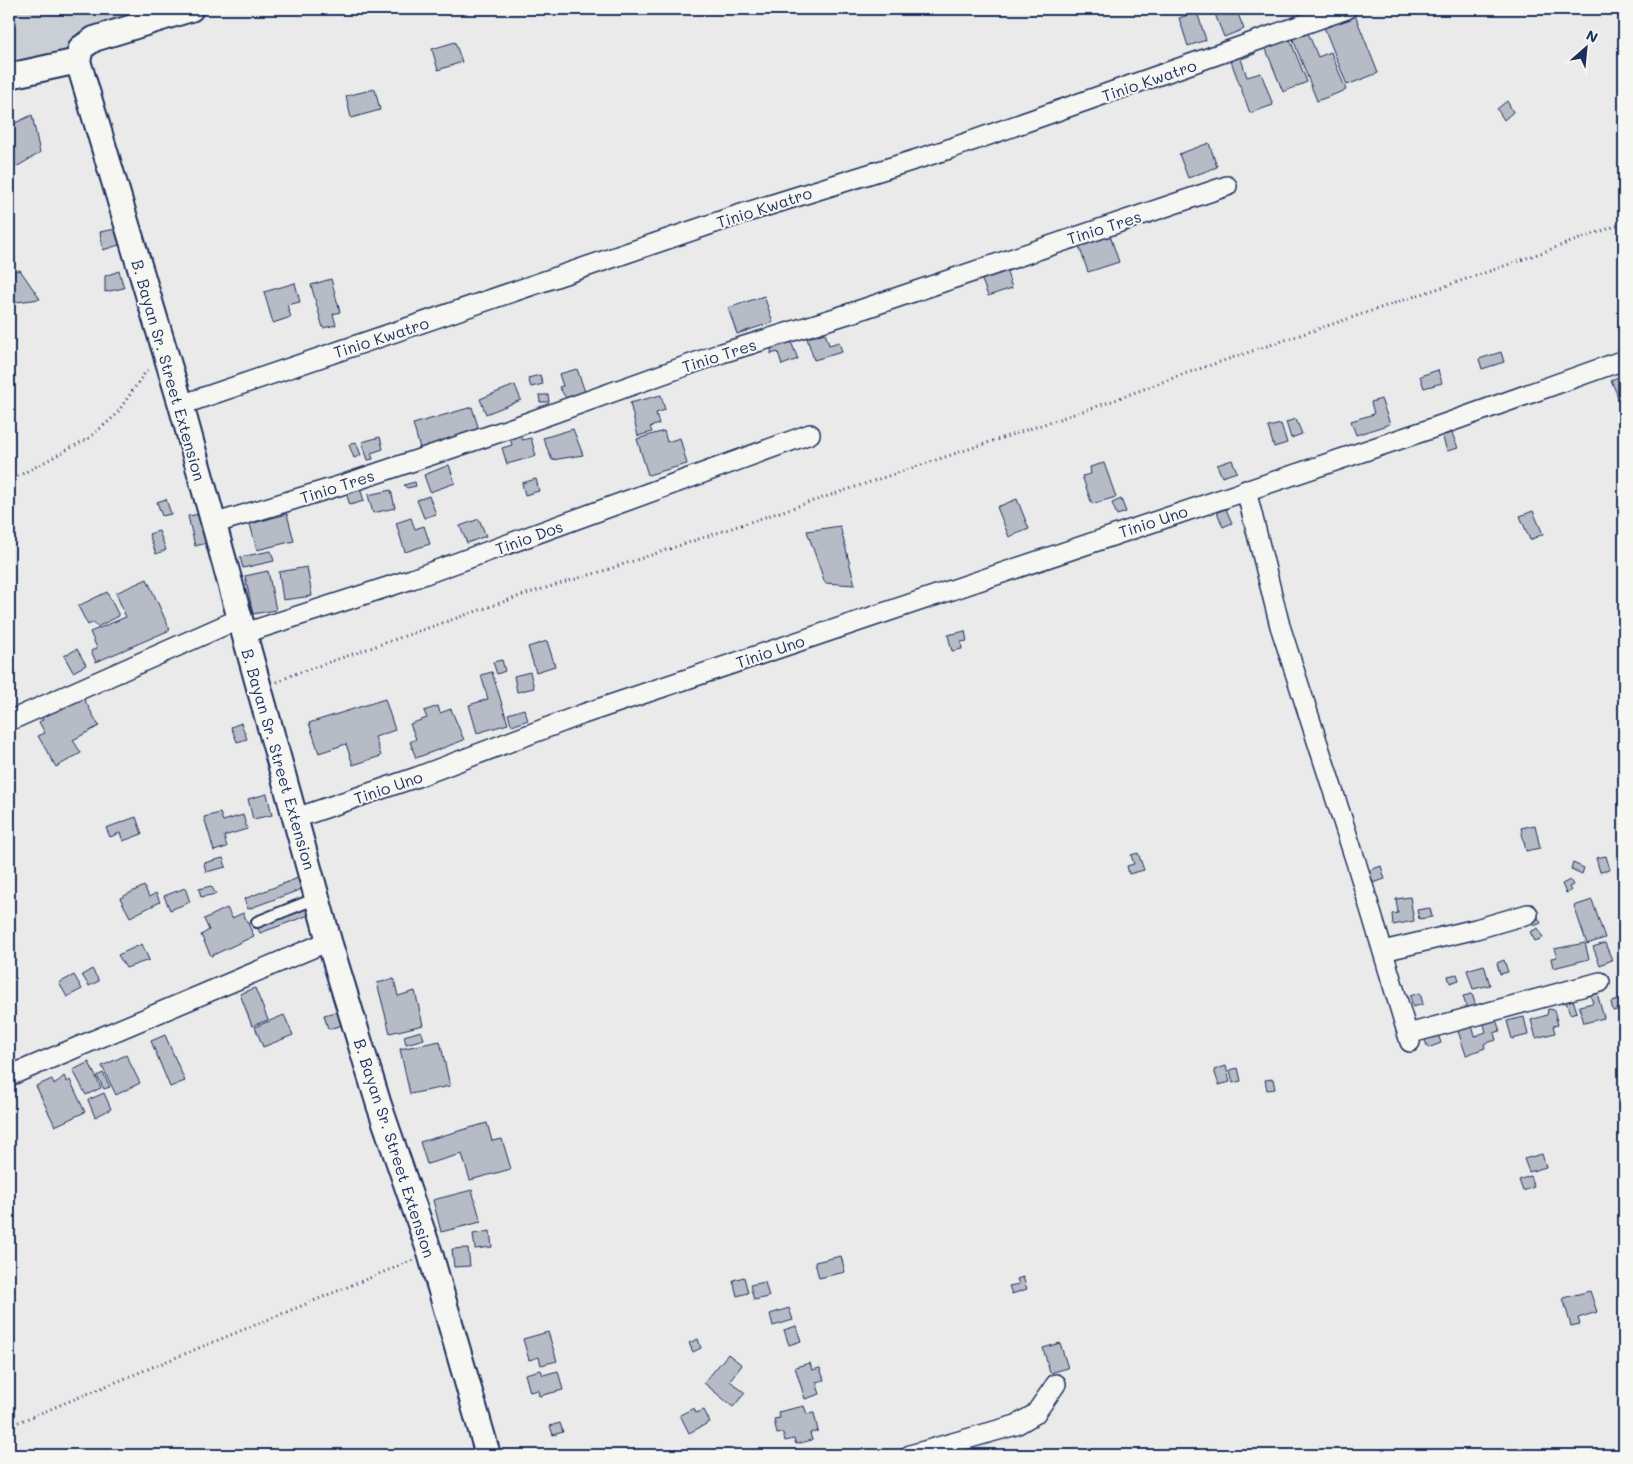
<svg xmlns="http://www.w3.org/2000/svg" width="1633" height="1464" viewBox="0 0 1633 1464" font-family="Mali,sans-serif">
	<style>
		.green { fill: #caced5; stroke: #727e9a }
		.building { fill: #b6bbc6; stroke: #1b2f5e }
		.lines { fill: none; stroke-linecap: round; stroke-linejoin: round }
		.service-casing { stroke: #1b2f5e; stroke-width: 14 }
		.minor-casing { stroke: #1b2f5e; stroke-width: 22 }
		.tertiary-casing { stroke: #1b2f5e; stroke-width: 28 }
		.path { stroke: #1b2f5e; stroke-width: 3; stroke-dasharray: 1 4; stroke-linecap: butt }
		.service { stroke: #f6f6f2; stroke-width: 10 }
		.minor { stroke: #f6f6f2; stroke-width: 19 }
		.tertiary { stroke: #f6f6f2; stroke-width: 24 }
		.labels { text-anchor: middle; dominant-baseline: central; stroke-width: 4; stroke-linejoin: round; paint-order: stroke }
		.street-label { font-size: 16px; fill: #1b2f5e; stroke: #f6f6f2 }
	</style>
	<rect width="100%" height="100%" fill="#e9eae9"/>
	<filter id="ink" filterUnits="userSpaceOnUse"><feTurbulence type="fractalNoise" baseFrequency=".02" numOctaves="2"/><feDisplacementMap in="SourceGraphic" scale="10" xChannelSelector="R" yChannelSelector="G"/><feConvolveMatrix kernelMatrix="1 2 1 2 8 2 1 2 1" color-interpolation-filters="sRGB"/></filter>
	<g filter="url(#ink)">
		<path class="green" d="M 9,9 L 147,9 L 79,32 L 64,53 L 9,67 Z"/>
		<g class="building">
			<path d="M 1229,9 L 1236,9 L 1244,29 L 1224,37 L 1215,14 Z"/>
			<path d="M 1353,10 L 1378,73 L 1347,85 L 1322,22 Z"/>
			<path d="M 1197,12 L 1206,40 L 1188,46 L 1179,18 Z"/>
			<path d="M 1306,28 L 1318,57 L 1331,52 L 1346,90 L 1317,101 L 1291,34 Z"/>
			<path d="M 1287,32 L 1307,82 L 1283,92 L 1263,42 Z"/>
			<path d="M 455,42 L 462,62 L 438,70 L 432,49 Z"/>
			<path d="M 1251,45 L 1255,54 L 1241,59 L 1247,77 L 1261,73 L 1273,105 L 1250,113 L 1228,53 Z"/>
			<path d="M 375,89 L 380,110 L 351,118 L 346,96 Z"/>
			<path d="M 1507,101 L 1513,112 L 1504,120 L 1497,109 Z"/>
			<path d="M 32,115 L 40,153 L 9,171 L 9,126 Z"/>
			<path d="M 1209,143 L 1217,167 L 1188,178 L 1179,154 Z"/>
			<path d="M 116,229 L 122,244 L 103,250 L 100,232 Z"/>
			<path d="M 1108,230 L 1119,262 L 1088,272 L 1077,240 Z"/>
			<path d="M 1004,263 L 1012,288 L 988,296 L 979,272 Z"/>
			<path d="M 20,270 L 40,299 L 9,303 L 9,272 Z"/>
			<path d="M 119,271 L 124,288 L 105,292 L 105,276 Z"/>
			<path d="M 331,279 L 340,312 L 333,314 L 336,325 L 323,328 L 311,285 Z"/>
			<path d="M 295,283 L 300,302 L 287,305 L 291,317 L 273,323 L 264,292 Z"/>
			<path d="M 764,296 L 773,322 L 737,334 L 728,308 Z"/>
			<path d="M 825,333 L 829,345 L 839,342 L 842,352 L 814,360 L 807,338 Z"/>
			<path d="M 772,339 L 790,339 L 798,359 L 782,365 L 778,352 L 771,354 Z"/>
			<path d="M 1501,352 L 1504,362 L 1482,369 L 1479,359 Z"/>
			<path d="M 577,369 L 585,392 L 566,398 L 559,387 L 563,386 L 559,374 Z"/>
			<path d="M 1438,370 L 1442,383 L 1424,388 L 1420,376 Z"/>
			<path d="M 540,375 L 543,384 L 531,387 L 528,378 Z"/>
			<path d="M 1621,376 L 1624,381 L 1624,402 L 1621,404 L 1611,380 Z"/>
			<path d="M 515,385 L 521,400 L 486,414 L 480,399 Z"/>
			<path d="M 539,395 L 548,395 L 549,402 L 540,402 Z"/>
			<path d="M 661,395 L 665,410 L 656,413 L 659,424 L 650,427 L 652,432 L 638,436 L 630,403 Z"/>
			<path d="M 1381,399 L 1390,424 L 1356,435 L 1351,421 L 1374,414 L 1371,402 Z"/>
			<path d="M 472,407 L 479,430 L 420,448 L 413,424 Z"/>
			<path d="M 1296,419 L 1302,434 L 1291,438 L 1286,422 Z"/>
			<path d="M 1281,424 L 1287,443 L 1274,447 L 1268,427 Z"/>
			<path d="M 573,429 L 583,455 L 552,460 L 543,438 Z"/>
			<path d="M 664,431 L 667,442 L 680,438 L 687,464 L 648,475 L 637,439 Z"/>
			<path d="M 1452,433 L 1458,448 L 1447,451 L 1442,435 Z"/>
			<path d="M 521,435 L 522,440 L 531,438 L 536,456 L 507,464 L 502,448 L 512,445 L 510,438 Z"/>
			<path d="M 380,437 L 383,449 L 371,453 L 373,459 L 368,460 L 362,442 Z"/>
			<path d="M 356,442 L 361,455 L 354,458 L 349,445 Z"/>
			<path d="M 1232,460 L 1237,472 L 1222,477 L 1217,465 Z"/>
			<path d="M 1104,463 L 1116,497 L 1092,504 L 1082,476 L 1091,474 L 1090,467 Z"/>
			<path d="M 449,465 L 455,483 L 430,492 L 424,475 Z"/>
			<path d="M 536,479 L 539,491 L 525,495 L 522,483 Z"/>
			<path d="M 415,482 L 416,486 L 407,488 L 404,485 Z"/>
			<path d="M 360,488 L 364,501 L 350,505 L 346,493 Z"/>
			<path d="M 391,490 L 395,508 L 373,513 L 368,495 Z"/>
			<path d="M 429,496 L 436,514 L 424,518 L 417,500 Z"/>
			<path d="M 166,499 L 171,514 L 162,516 L 157,502 Z"/>
			<path d="M 1017,499 L 1029,529 L 1009,537 L 997,507 Z"/>
			<path d="M 1121,499 L 1126,512 L 1117,515 L 1112,503 Z"/>
			<path d="M 1226,509 L 1232,523 L 1223,527 L 1217,512 Z"/>
			<path d="M 1533,511 L 1543,534 L 1530,540 L 1520,516 Z"/>
			<path d="M 200,514 L 207,543 L 195,546 L 188,516 Z"/>
			<path d="M 287,514 L 294,541 L 257,550 L 250,524 Z"/>
			<path d="M 411,518 L 415,529 L 424,526 L 430,544 L 405,552 L 396,523 Z"/>
			<path d="M 479,519 L 486,536 L 467,543 L 460,526 Z"/>
			<path d="M 840,526 L 855,585 L 825,583 L 807,531 Z"/>
			<path d="M 159,531 L 166,550 L 156,554 L 149,534 Z"/>
			<path d="M 271,551 L 274,561 L 243,568 L 240,557 Z"/>
			<path d="M 307,567 L 312,596 L 283,600 L 279,572 Z"/>
			<path d="M 268,571 L 276,610 L 253,614 L 245,576 Z"/>
			<path d="M 147,579 L 170,630 L 96,662 L 91,651 L 97,648 L 90,632 L 126,617 L 116,593 Z"/>
			<path d="M 107,592 L 119,616 L 97,627 L 94,622 L 88,625 L 78,606 Z"/>
			<path d="M 965,631 L 967,641 L 961,642 L 962,649 L 952,651 L 948,635 Z"/>
			<path d="M 547,641 L 555,666 L 536,672 L 528,647 Z"/>
			<path d="M 77,649 L 86,665 L 73,672 L 64,656 Z"/>
			<path d="M 502,660 L 505,671 L 497,674 L 493,662 Z"/>
			<path d="M 492,672 L 508,724 L 477,733 L 469,705 L 488,699 L 481,675 Z"/>
			<path d="M 530,672 L 534,688 L 517,692 L 514,676 Z"/>
			<path d="M 79,690 L 99,726 L 73,740 L 81,753 L 56,767 L 38,736 L 45,733 L 39,722 L 43,720 L 35,707 Z"/>
			<path d="M 385,699 L 395,730 L 375,737 L 381,756 L 353,765 L 346,744 L 319,753 L 309,723 Z"/>
			<path d="M 438,706 L 440,713 L 451,709 L 464,740 L 416,758 L 410,742 L 416,739 L 410,724 L 427,718 L 424,711 Z"/>
			<path d="M 524,709 L 528,720 L 512,726 L 508,714 Z"/>
			<path d="M 241,723 L 247,739 L 237,742 L 231,727 Z"/>
			<path d="M 267,794 L 272,815 L 253,819 L 248,799 Z"/>
			<path d="M 220,813 L 223,821 L 243,815 L 247,829 L 224,836 L 227,847 L 214,851 L 204,817 Z"/>
			<path d="M 136,817 L 142,834 L 123,841 L 120,833 L 110,837 L 106,828 Z"/>
			<path d="M 1535,825 L 1540,848 L 1526,851 L 1521,828 Z"/>
			<path d="M 1138,853 L 1144,870 L 1129,874 L 1127,866 L 1134,864 L 1131,855 Z"/>
			<path d="M 1606,856 L 1610,870 L 1600,872 L 1596,858 Z"/>
			<path d="M 223,858 L 226,867 L 206,872 L 204,863 Z"/>
			<path d="M 1573,863 L 1584,868 L 1582,874 L 1571,869 Z"/>
			<path d="M 1381,866 L 1385,879 L 1369,884 L 1365,872 Z"/>
			<path d="M 298,878 L 302,889 L 248,909 L 244,899 Z"/>
			<path d="M 1570,880 L 1573,885 L 1569,887 L 1571,891 L 1566,893 L 1562,884 Z"/>
			<path d="M 144,886 L 149,897 L 156,893 L 160,902 L 130,917 L 120,898 Z"/>
			<path d="M 211,886 L 216,894 L 201,897 L 199,889 Z"/>
			<path d="M 185,888 L 190,902 L 170,910 L 164,896 Z"/>
			<path d="M 1410,897 L 1414,921 L 1393,925 L 1392,914 L 1398,913 L 1396,899 Z"/>
			<path d="M 1592,900 L 1605,938 L 1587,944 L 1574,906 Z"/>
			<path d="M 305,904 L 309,915 L 260,933 L 255,923 Z"/>
			<path d="M 227,908 L 232,918 L 243,913 L 254,936 L 211,956 L 201,935 L 209,930 L 204,919 Z"/>
			<path d="M 1430,908 L 1432,917 L 1419,919 L 1417,910 Z"/>
			<path d="M 1535,912 L 1541,923 L 1534,926 L 1532,922 Z"/>
			<path d="M 1538,928 L 1543,938 L 1535,941 L 1530,932 Z"/>
			<path d="M 1624,938 L 1624,965 L 1617,940 Z"/>
			<path d="M 1585,943 L 1589,959 L 1553,968 L 1551,958 L 1557,957 L 1554,949 Z"/>
			<path d="M 1605,943 L 1612,960 L 1600,965 L 1593,947 Z"/>
			<path d="M 142,944 L 149,960 L 126,968 L 118,955 Z"/>
			<path d="M 1504,960 L 1508,972 L 1500,974 L 1497,963 Z"/>
			<path d="M 1484,965 L 1490,985 L 1473,989 L 1467,970 Z"/>
			<path d="M 92,969 L 99,981 L 89,986 L 82,975 Z"/>
			<path d="M 1457,974 L 1459,980 L 1450,983 L 1448,976 Z"/>
			<path d="M 74,975 L 82,989 L 67,997 L 59,983 Z"/>
			<path d="M 394,979 L 398,996 L 415,991 L 423,1025 L 390,1033 L 377,983 Z"/>
			<path d="M 255,988 L 268,1020 L 252,1026 L 240,994 Z"/>
			<path d="M 1420,993 L 1423,1004 L 1413,1007 L 1410,996 Z"/>
			<path d="M 1597,993 L 1604,1018 L 1584,1023 L 1579,1006 L 1593,1003 L 1590,995 Z"/>
			<path d="M 1472,994 L 1476,1006 L 1467,1009 L 1463,996 Z"/>
			<path d="M 1624,999 L 1624,1016 L 1623,1017 L 1621,1009 L 1613,1011 L 1611,1002 Z"/>
			<path d="M 1573,1000 L 1577,1012 L 1570,1014 L 1566,1002 Z"/>
			<path d="M 1548,1009 L 1554,1010 L 1558,1025 L 1553,1026 L 1555,1033 L 1536,1038 L 1531,1020 L 1547,1015 Z"/>
			<path d="M 339,1011 L 343,1025 L 328,1029 L 324,1015 Z"/>
			<path d="M 284,1015 L 293,1035 L 263,1047 L 255,1027 Z"/>
			<path d="M 1495,1017 L 1500,1031 L 1494,1033 L 1496,1040 L 1484,1044 L 1485,1048 L 1466,1055 L 1458,1031 L 1472,1026 L 1475,1036 L 1486,1032 L 1483,1021 Z"/>
			<path d="M 1524,1017 L 1528,1035 L 1512,1039 L 1507,1021 Z"/>
			<path d="M 421,1031 L 424,1039 L 406,1044 L 404,1036 Z"/>
			<path d="M 1438,1034 L 1441,1043 L 1428,1048 L 1424,1038 Z"/>
			<path d="M 165,1035 L 185,1081 L 170,1087 L 151,1041 Z"/>
			<path d="M 440,1041 L 450,1086 L 410,1094 L 400,1049 Z"/>
			<path d="M 126,1055 L 140,1083 L 116,1095 L 102,1066 Z"/>
			<path d="M 89,1062 L 101,1088 L 86,1095 L 73,1070 Z"/>
			<path d="M 1226,1066 L 1230,1082 L 1219,1085 L 1214,1070 Z"/>
			<path d="M 1238,1068 L 1241,1081 L 1233,1083 L 1230,1070 Z"/>
			<path d="M 103,1073 L 110,1087 L 104,1089 L 97,1076 Z"/>
			<path d="M 64,1076 L 67,1082 L 70,1080 L 85,1112 L 55,1126 L 36,1086 L 52,1079 L 54,1085 Z"/>
			<path d="M 1273,1079 L 1275,1089 L 1267,1090 L 1265,1080 Z"/>
			<path d="M 104,1093 L 111,1109 L 95,1117 L 88,1100 Z"/>
			<path d="M 487,1123 L 492,1141 L 502,1139 L 511,1169 L 470,1180 L 462,1154 L 427,1164 L 420,1142 Z"/>
			<path d="M 1542,1154 L 1546,1167 L 1529,1172 L 1524,1159 Z"/>
			<path d="M 1530,1176 L 1534,1187 L 1523,1191 L 1519,1180 Z"/>
			<path d="M 472,1190 L 481,1222 L 441,1232 L 433,1200 Z"/>
			<path d="M 490,1231 L 492,1247 L 475,1249 L 473,1234 Z"/>
			<path d="M 468,1248 L 470,1266 L 454,1267 L 452,1249 Z"/>
			<path d="M 841,1256 L 845,1272 L 819,1278 L 815,1262 Z"/>
			<path d="M 744,1277 L 748,1293 L 737,1296 L 733,1280 Z"/>
			<path d="M 1023,1277 L 1027,1289 L 1012,1294 L 1009,1286 L 1019,1284 L 1017,1279 Z"/>
			<path d="M 765,1282 L 769,1297 L 754,1300 L 750,1285 Z"/>
			<path d="M 1590,1291 L 1597,1312 L 1578,1318 L 1580,1324 L 1571,1326 L 1563,1298 Z"/>
			<path d="M 789,1308 L 793,1320 L 773,1326 L 770,1314 Z"/>
			<path d="M 796,1326 L 801,1341 L 789,1345 L 784,1330 Z"/>
			<path d="M 548,1332 L 557,1361 L 541,1365 L 539,1357 L 529,1360 L 523,1339 Z"/>
			<path d="M 698,1339 L 701,1348 L 693,1352 L 689,1343 Z"/>
			<path d="M 1060,1343 L 1068,1368 L 1050,1373 L 1043,1348 Z"/>
			<path d="M 728,1354 L 742,1365 L 730,1381 L 745,1393 L 733,1407 L 704,1383 Z"/>
			<path d="M 810,1363 L 812,1370 L 820,1368 L 824,1380 L 816,1382 L 820,1394 L 805,1399 L 795,1367 Z"/>
			<path d="M 541,1370 L 543,1375 L 558,1371 L 563,1390 L 539,1396 L 538,1390 L 530,1392 L 525,1374 Z"/>
			<path d="M 804,1406 L 807,1414 L 814,1413 L 818,1431 L 810,1433 L 812,1440 L 796,1444 L 794,1439 L 785,1441 L 783,1433 L 777,1434 L 774,1419 L 780,1418 L 778,1412 Z"/>
			<path d="M 694,1408 L 696,1413 L 704,1410 L 710,1422 L 689,1433 L 680,1415 Z"/>
			<path d="M 560,1423 L 563,1432 L 553,1435 L 550,1426 Z"/>
		</g>
		<g class="lines">
			<g class="service-casing">
				<path id="service" d="M 257,922 L 317,898"/>
			</g>
			<g class="minor-casing">
				<g id="minor">
					<path d="M 181,405 L 738,215 L 946,150 L 1347,9"/>
					<path d="M 1246,490 L 1280,626 L 1356,862 L 1410,1042"/>
					<path d="M 213,524 L 345,484 L 509,429 L 722,353 L 851,313 L 1227,186"/>
					<path d="M 245,633 L 412,579 L 810,434"/>
					<path d="M 9,721 L 241,618"/>
					<path d="M 296,818 L 417,777 L 583,714 L 1430,429 L 1624,360"/>
					<path d="M 1383,951 L 1476,929 L 1528,914"/>
					<path d="M 1408,1034 L 1600,982"/>
					<path d="M 9,1076 L 329,941"/>
					<path d="M 910,1455 L 1016,1425 L 1035,1414 L 1056,1384"/>
				</g>
			</g>
			<g class="tertiary-casing">
				<g id="tertiary">
					<path d="M 191,9 L 94,39 L 81,48 L 78,61 L 181,405 L 329,941 L 379,1105 L 430,1253 L 488,1455"/>
					<path d="M 9,76 L 78,61"/>
				</g>
			</g>
			<g class="path">
				<path d="M 9,481 L 89,438 L 115,416 L 149,367"/>
				<path d="M 277,682 L 292,675 L 529,593 L 606,570 L 1104,404 L 1181,375 L 1493,270 L 1624,223"/>
				<path d="M 9,1426 L 413,1260"/>
			</g>
			<use href="#service" class="service"/>
			<use href="#minor" class="minor"/>
			<use href="#tertiary" class="tertiary"/>
		</g>
	</g>
	<g class="labels">
		<g class="street-label">
			<text transform="translate(1149 80) rotate(-19)">Tinio Kwatro</text>
			<text transform="translate(764 207) rotate(-18)">Tinio Kwatro</text>
			<text transform="translate(1104 227) rotate(-18)">Tinio Tres</text>
			<text transform="translate(381 337) rotate(-18)">Tinio Kwatro</text>
			<text transform="translate(719 355) rotate(-18)">Tinio Tres</text>
			<text transform="translate(169 370) rotate(74)">B. Bayan Sr. Street Extension</text>
			<text transform="translate(337 486) rotate(-18)">Tinio Tres</text>
			<text transform="translate(1153 521) rotate(-18)">Tinio Uno</text>
			<text transform="translate(529 537) rotate(-20)">Tinio Dos</text>
			<text transform="translate(770 651) rotate(-19)">Tinio Uno</text>
			<text transform="translate(279 759) rotate(74)">B. Bayan Sr. Street Extension</text>
			<text transform="translate(388 787) rotate(-19)">Tinio Uno</text>
			<text transform="translate(395 1148) rotate(72)">B. Bayan Sr. Street Extension</text>
		</g>
	</g>
	<rect width="1633" height="1464" fill="none" stroke="#f6f6f2" stroke-width="30"/>
	<rect x="15" y="15" width="1603" height="1434" fill="none" stroke="#1b2f5e" stroke-width="2" filter="url(#ink)"/>
	<g transform="translate(1586 48) rotate(27)" stroke="#f6f6f2" stroke-width="4" paint-order="stroke">
	<path d="M0-4L9 19L0 12L-9 19Z" fill="#1b2f5e"/>
	<text y="-8" font-size="14" font-weight="bold" text-anchor="middle" fill="#1b2f5e">N</text>
	</g>
</svg>
